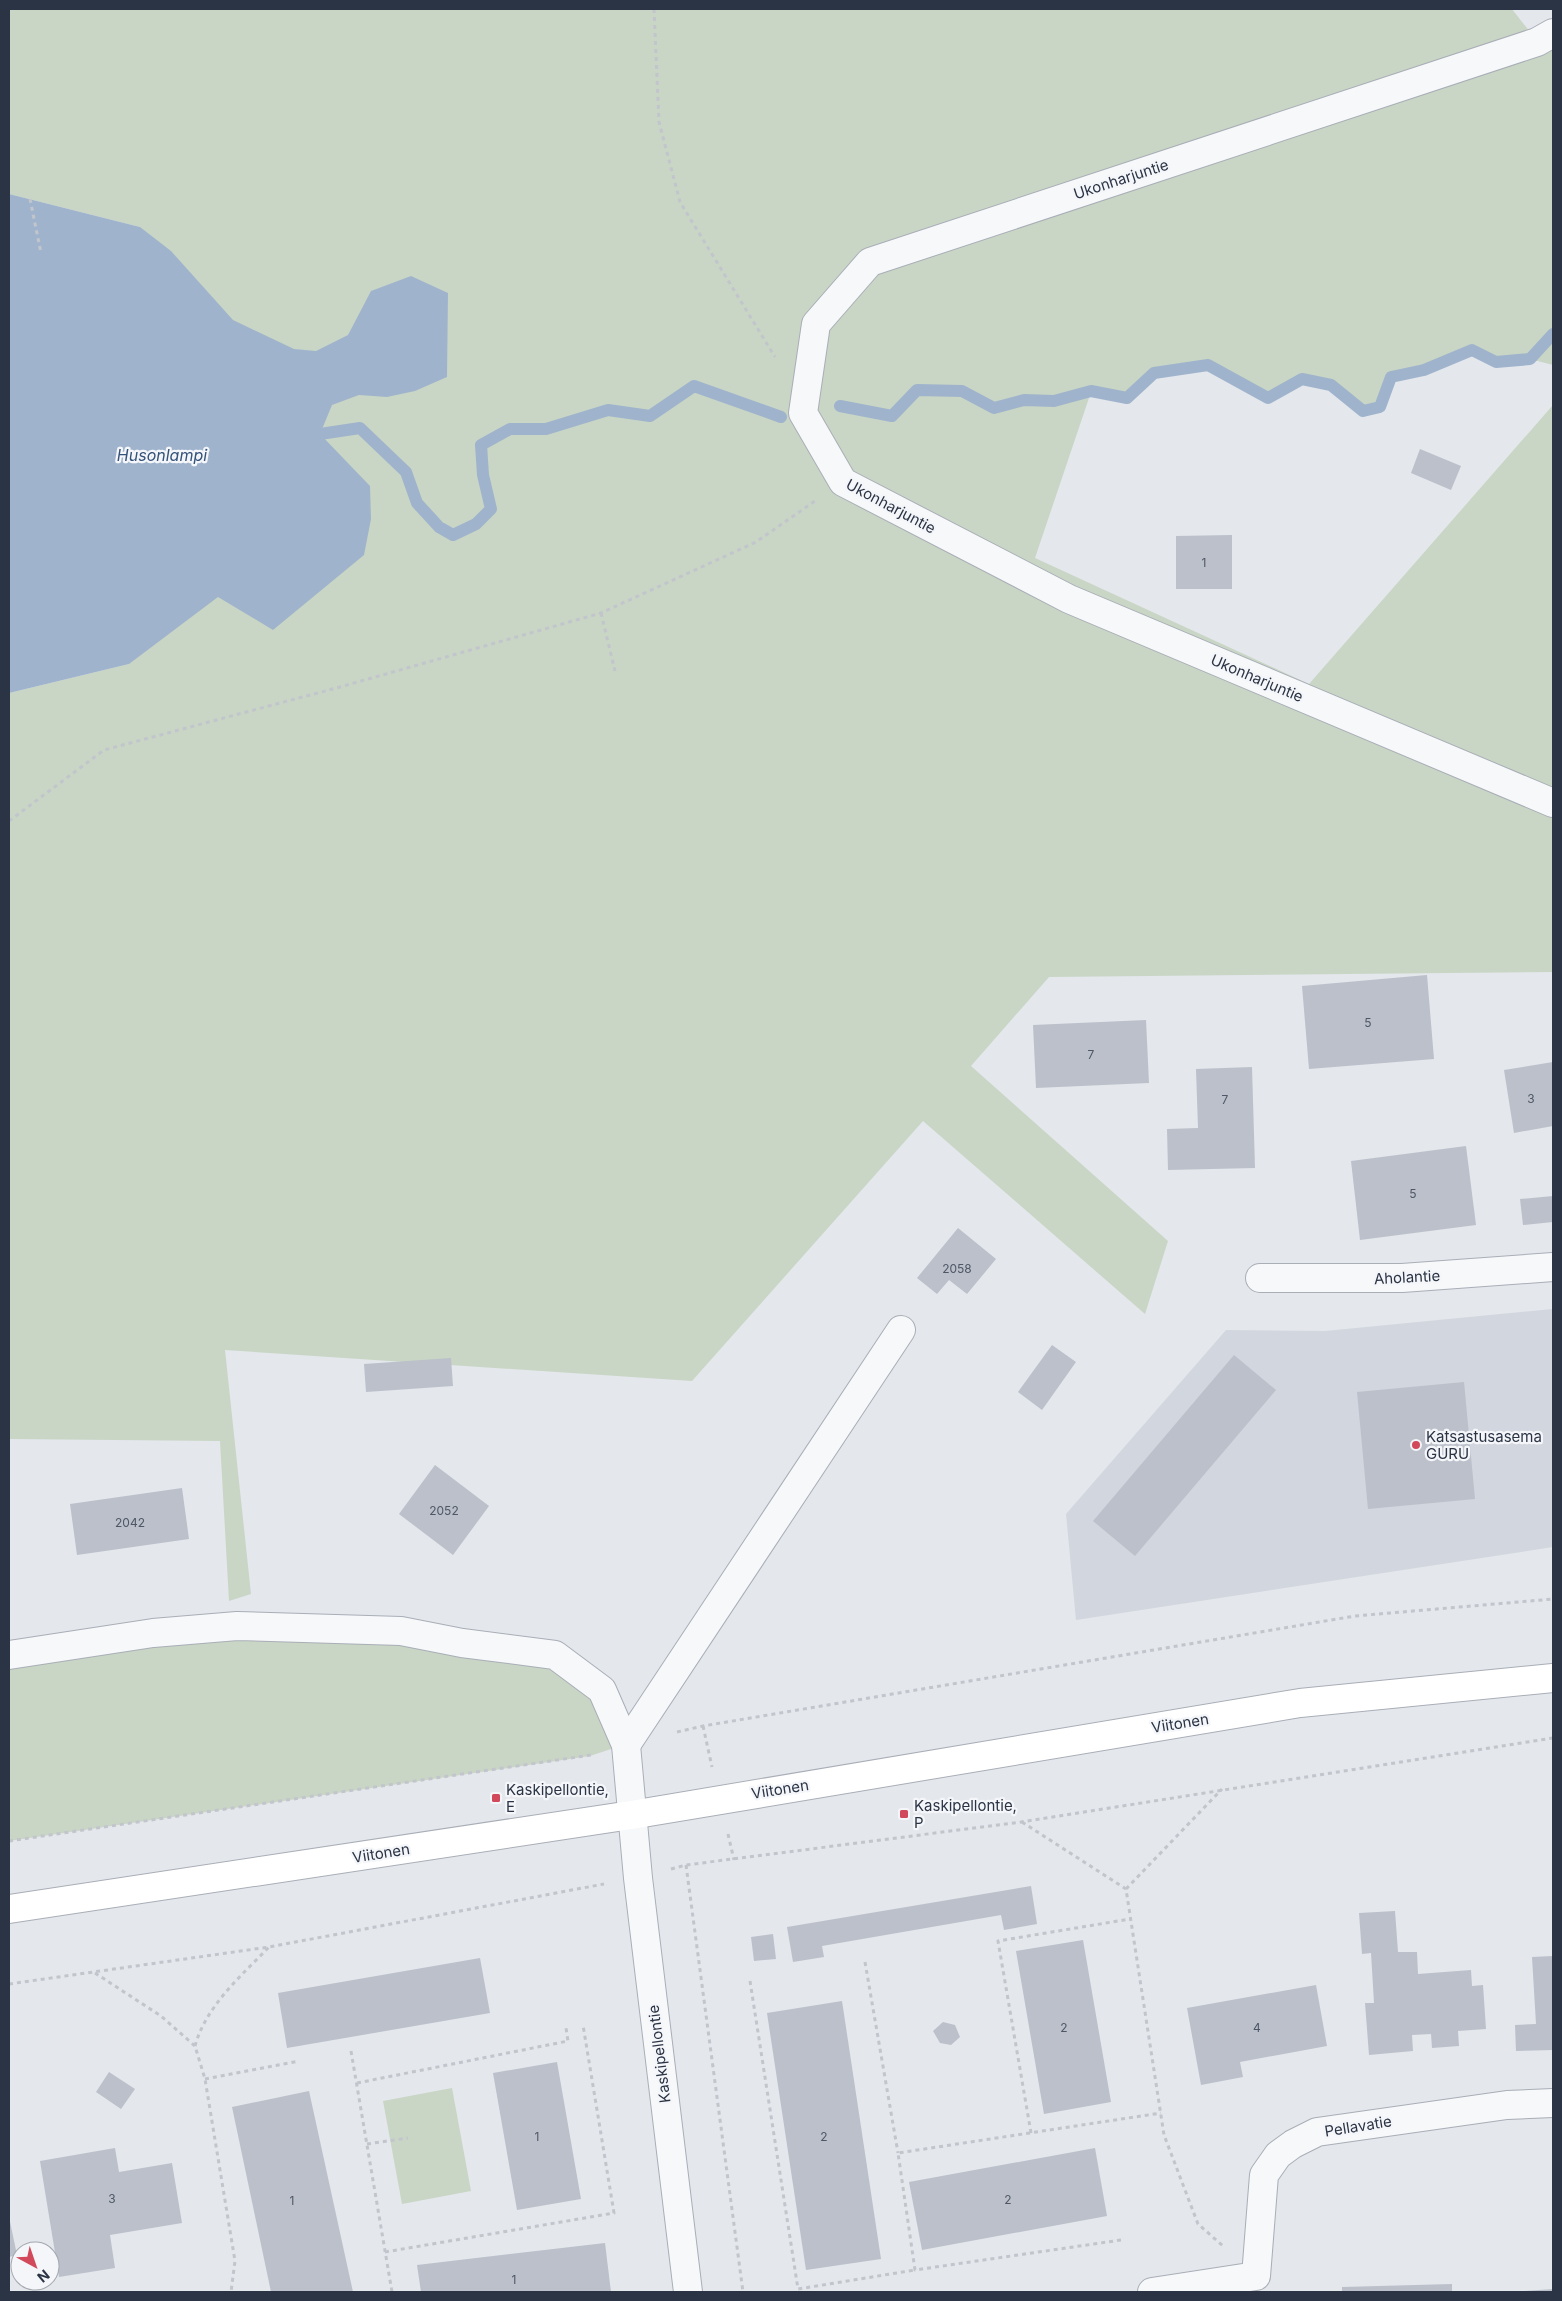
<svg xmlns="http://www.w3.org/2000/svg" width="1562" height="2301" viewBox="0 0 1562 2301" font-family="Inter,sans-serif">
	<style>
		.built { fill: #d2d6de }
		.green { fill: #c9d6c5 }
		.water { fill: #9fb4cc }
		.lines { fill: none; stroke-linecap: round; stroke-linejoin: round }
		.stream { stroke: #9fb4cc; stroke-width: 12 }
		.building { fill: #bbc0ca }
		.street-casing { stroke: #a9aeb7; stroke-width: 30 }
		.secondary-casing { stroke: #a9aeb7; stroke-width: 30 }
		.path { stroke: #c2c5cb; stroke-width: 3; stroke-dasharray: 4 4; stroke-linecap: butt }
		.street { stroke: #f7f8fa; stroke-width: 28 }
		.secondary { stroke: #fff; stroke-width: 28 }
		.poi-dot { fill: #d1495b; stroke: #f4f6f9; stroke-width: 2 }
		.labels { text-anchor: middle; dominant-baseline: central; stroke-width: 4.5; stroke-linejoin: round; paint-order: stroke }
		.number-label { font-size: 12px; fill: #4f5766 }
		.street-label { font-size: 15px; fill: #2b3445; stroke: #f4f6f9 }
		.poi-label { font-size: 15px; fill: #2b3445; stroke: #f4f6f9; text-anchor: start }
		.water-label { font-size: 16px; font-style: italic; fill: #34527a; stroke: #f4f6f9 }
	</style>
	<rect width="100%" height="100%" fill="#e4e7ec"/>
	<path class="built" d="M 1553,1309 L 1553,1547 L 1076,1620 L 1066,1514 L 1226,1330 L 1325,1331 Z"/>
	<g class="green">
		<path d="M 9,9 L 1512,9 L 1537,41 L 1553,33 L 1553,365 L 1530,359 L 1496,362 L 1472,350 L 1424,370 L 1391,377 L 1380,407 L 1363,411 L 1331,385 L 1302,379 L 1268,398 L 1208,365 L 1154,373 L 1127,398 L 1091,392 L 1035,558 L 1309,684 L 1553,405 L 1553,972 L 1049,977 L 971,1066 L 1168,1241 L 1145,1314 L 923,1121 L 692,1381 L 225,1350 L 251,1594 L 229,1601 L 220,1441 L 9,1439 L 9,693 L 129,664 L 140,227 L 9,194 Z"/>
		<path d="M 237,1626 L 555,1655 L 602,1690 L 626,1744 L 590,1756 L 9,1841 L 9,1655 Z"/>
		<path d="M 452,2088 L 471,2191 L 402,2204 L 383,2101 Z"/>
	</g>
	<path class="water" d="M 9,194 L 140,227 L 171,251 L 233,320 L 294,349 L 316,351 L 348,335 L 371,291 L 411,276 L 448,293 L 447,377 L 415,391 L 387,397 L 359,395 L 332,405 L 320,434 L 370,486 L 371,519 L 364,555 L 273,630 L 218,597 L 129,664 L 9,693 Z"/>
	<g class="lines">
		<g class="stream">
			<path d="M 840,406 L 892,416 L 917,390 L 962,391 L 994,408 L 1024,400 L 1054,401 L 1091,391 L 1127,398 L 1154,373 L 1208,365 L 1268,398 L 1302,379 L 1331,385 L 1363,411 L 1380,407 L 1391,377 L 1424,370 L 1472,350 L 1496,362 L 1530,359 L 1553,334"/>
			<path d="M 320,434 L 360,428 L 406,472 L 417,503 L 439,527 L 453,535 L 476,524 L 491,509 L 483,475 L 481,445 L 510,429 L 546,429 L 608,410 L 650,416 L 694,386 L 781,417"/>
		</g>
	</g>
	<g class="building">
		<path d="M 1420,449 L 1461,466 L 1451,490 L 1411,473 Z"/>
		<path d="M 1232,535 L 1232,589 L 1176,589 L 1176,536 Z"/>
		<path d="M 1427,975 L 1434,1059 L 1309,1069 L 1302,986 Z"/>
		<path d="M 1146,1020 L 1149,1083 L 1036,1088 L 1033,1025 Z"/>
		<path d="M 1553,1062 L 1553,1126 L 1514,1133 L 1504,1070 Z"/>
		<path d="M 1252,1067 L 1255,1168 L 1168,1170 L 1167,1129 L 1198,1128 L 1196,1069 Z"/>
		<path d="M 1466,1146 L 1476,1225 L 1360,1240 L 1351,1161 Z"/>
		<path d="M 1553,1196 L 1553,1222 L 1523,1225 L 1520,1199 Z"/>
		<path d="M 958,1228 L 996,1259 L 967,1294 L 949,1280 L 937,1294 L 917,1278 Z"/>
		<path d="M 1052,1345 L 1076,1362 L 1042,1410 L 1018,1392 Z"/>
		<path d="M 1234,1355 L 1276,1390 L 1135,1556 L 1093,1521 Z"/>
		<path d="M 451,1358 L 453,1386 L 366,1392 L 364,1364 Z"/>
		<path d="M 1464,1382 L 1475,1499 L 1368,1509 L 1357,1392 Z"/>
		<path d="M 435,1465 L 489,1506 L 453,1555 L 399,1514 Z"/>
		<path d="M 182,1488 L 189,1539 L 77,1555 L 70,1504 Z"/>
		<path d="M 1031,1886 L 1037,1924 L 1004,1930 L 1001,1915 L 822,1946 L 824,1957 L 793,1962 L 787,1927 Z"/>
		<path d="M 1395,1911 L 1398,1952 L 1417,1952 L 1418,1974 L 1471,1970 L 1472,1986 L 1483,1985 L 1486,2029 L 1458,2031 L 1459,2046 L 1432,2048 L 1431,2034 L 1412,2035 L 1413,2051 L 1369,2055 L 1365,2003 L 1374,2003 L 1371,1953 L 1362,1954 L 1359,1913 Z"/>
		<path d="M 773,1934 L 776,1959 L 754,1961 L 751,1937 Z"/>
		<path d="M 1083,1940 L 1111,2102 L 1044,2114 L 1016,1951 Z"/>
		<path d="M 1553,1956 L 1553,2050 L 1516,2051 L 1515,2025 L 1536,2024 L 1532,1957 Z"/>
		<path d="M 480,1958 L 490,2013 L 287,2048 L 278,1993 Z"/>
		<path d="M 1316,1985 L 1327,2046 L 1240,2062 L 1243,2077 L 1201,2085 L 1187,2008 Z"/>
		<path d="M 842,2001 L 881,2259 L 806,2270 L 767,2013 Z"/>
		<path d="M 943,2022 L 955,2025 L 960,2037 L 951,2045 L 940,2043 L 933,2031 Z"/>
		<path d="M 557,2062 L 581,2199 L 517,2210 L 493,2073 Z"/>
		<path d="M 109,2072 L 135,2089 L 121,2109 L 96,2092 Z"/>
		<path d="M 309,2091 L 353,2292 L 271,2292 L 232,2107 Z"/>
		<path d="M 115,2148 L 119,2172 L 172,2163 L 182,2223 L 110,2235 L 115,2268 L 59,2277 L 40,2161 Z"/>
		<path d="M 1095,2148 L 1107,2216 L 922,2250 L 909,2182 Z"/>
		<path d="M 9,2217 L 17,2255 L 9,2257 Z"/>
		<path d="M 605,2243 L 611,2292 L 421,2292 L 417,2265 Z"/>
		<path d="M 1452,2284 L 1452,2292 L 1342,2292 L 1342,2287 Z"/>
		<path d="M 1553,2289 L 1553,2292 L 1526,2292 L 1525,2291 Z"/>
	</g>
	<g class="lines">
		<g class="street-casing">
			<g id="street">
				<path d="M 1553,33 L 1537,42 L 870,262 L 816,324 L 803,413 L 843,482 L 1069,599 L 1553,803"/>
				<path d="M 1260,1278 L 1402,1278 L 1553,1267"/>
				<path d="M 9,1655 L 153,1633 L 237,1626 L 401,1631 L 462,1643 L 555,1655 L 602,1690 L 626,1745 L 638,1878 L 688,2292"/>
				<path d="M 626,1745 L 901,1330"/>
				<path d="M 1152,2292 L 1256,2276 L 1264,2175 L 1278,2155 L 1293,2144 L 1317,2132 L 1507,2105 L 1553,2103"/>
			</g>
		</g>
		<g class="secondary-casing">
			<path id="secondary" d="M 9,1909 L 631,1815 L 1300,1703 L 1553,1678"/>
		</g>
		<g class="path">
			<path d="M 654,9 L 659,122 L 680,202 L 775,357"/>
			<path d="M 30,199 L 41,253"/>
			<path d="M 601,613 L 615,671"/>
			<path d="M 9,821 L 104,750 L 340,687 L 601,613 L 756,542 L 815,501"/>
			<path d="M 703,1726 L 712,1767"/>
			<path d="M 677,1732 L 703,1726 L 1355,1616 L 1553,1599"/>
			<path d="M 1022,1822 L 1126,1889 L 1164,2135 L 1198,2224 L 1223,2246"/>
			<path d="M 728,1834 L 734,1860"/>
			<path d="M 9,1841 L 591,1755"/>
			<path d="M 686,1865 L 743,2292"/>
			<path d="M 671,1869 L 686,1865 L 1021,1822 L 1553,1738"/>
			<path d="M 1126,1889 L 1222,1789"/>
			<path d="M 865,1962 L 898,2153"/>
			<path d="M 95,1973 L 161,2016 L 195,2046 L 205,2079 L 235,2261 L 231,2292"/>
			<path d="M 750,1981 L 798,2289 L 915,2270"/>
			<path d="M 9,1984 L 269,1947 L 604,1884"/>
			<path d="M 195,2046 C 206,2006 241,1976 269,1947"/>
			<path d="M 351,2051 L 392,2292"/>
			<path d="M 205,2079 L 299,2061"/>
			<path d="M 357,2083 L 568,2041 L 566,2028"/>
			<path d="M 1031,2133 L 998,1941 L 1130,1919"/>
			<path d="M 367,2144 L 408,2138"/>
			<path d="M 1121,2240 L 915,2270 L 898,2153 L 1161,2113"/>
			<path d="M 385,2252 L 614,2213 L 583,2025"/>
		</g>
		<use href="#street" class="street"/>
		<use href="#secondary" class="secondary"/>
	</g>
	<g class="poi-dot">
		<circle cx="1416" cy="1445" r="5"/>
		<rect x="491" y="1793" width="10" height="10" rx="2.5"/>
		<rect x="899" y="1809" width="10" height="10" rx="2.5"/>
	</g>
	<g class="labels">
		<g class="number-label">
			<text x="1204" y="562">1</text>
			<text x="1368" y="1022">5</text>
			<text x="1091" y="1054">7</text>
			<text x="1531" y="1098">3</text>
			<text x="1225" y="1099">7</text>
			<text x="1413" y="1193">5</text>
			<text x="957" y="1268">2058</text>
			<text x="444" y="1510">2052</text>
			<text x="130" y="1522">2042</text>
			<text x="1064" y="2027">2</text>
			<text x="1257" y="2027">4</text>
			<text x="537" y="2136">1</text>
			<text x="824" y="2136">2</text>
			<text x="112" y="2198">3</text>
			<text x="1008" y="2199">2</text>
			<text x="292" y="2200">1</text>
			<text x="514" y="2279">1</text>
		</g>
		<g class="street-label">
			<text transform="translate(1121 179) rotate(-18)">Ukonharjuntie</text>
			<text transform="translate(891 506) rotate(28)">Ukonharjuntie</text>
			<text transform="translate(1257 678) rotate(23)">Ukonharjuntie</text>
			<text transform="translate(1407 1277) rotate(-3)">Aholantie</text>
			<text transform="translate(1180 1723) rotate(-9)">Viitonen</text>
			<text transform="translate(780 1789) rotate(-9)">Viitonen</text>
			<text transform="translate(381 1853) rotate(-9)">Viitonen</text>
			<text transform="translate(659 2054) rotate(-97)">Kaskipellontie</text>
			<text transform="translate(1358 2126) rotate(-9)">Pellavatie</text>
		</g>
		<g class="poi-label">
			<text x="1426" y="1436">Katsastusasema<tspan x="1426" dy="17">GURU</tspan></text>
			<text x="506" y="1789">Kaskipellontie,<tspan x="506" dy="17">E</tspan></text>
			<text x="914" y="1805">Kaskipellontie,<tspan x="914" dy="17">P</tspan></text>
		</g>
		<g class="water-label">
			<text x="162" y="455">Husonlampi</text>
		</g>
	</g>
	<rect width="1562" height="2301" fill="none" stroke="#2b3445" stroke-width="20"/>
	<g transform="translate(35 2266) rotate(140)"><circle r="24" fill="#f4f6f9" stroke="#a4a8b1"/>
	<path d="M0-4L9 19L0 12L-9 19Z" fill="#d1495b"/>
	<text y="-8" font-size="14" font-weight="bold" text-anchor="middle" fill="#2b3445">N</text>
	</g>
</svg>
